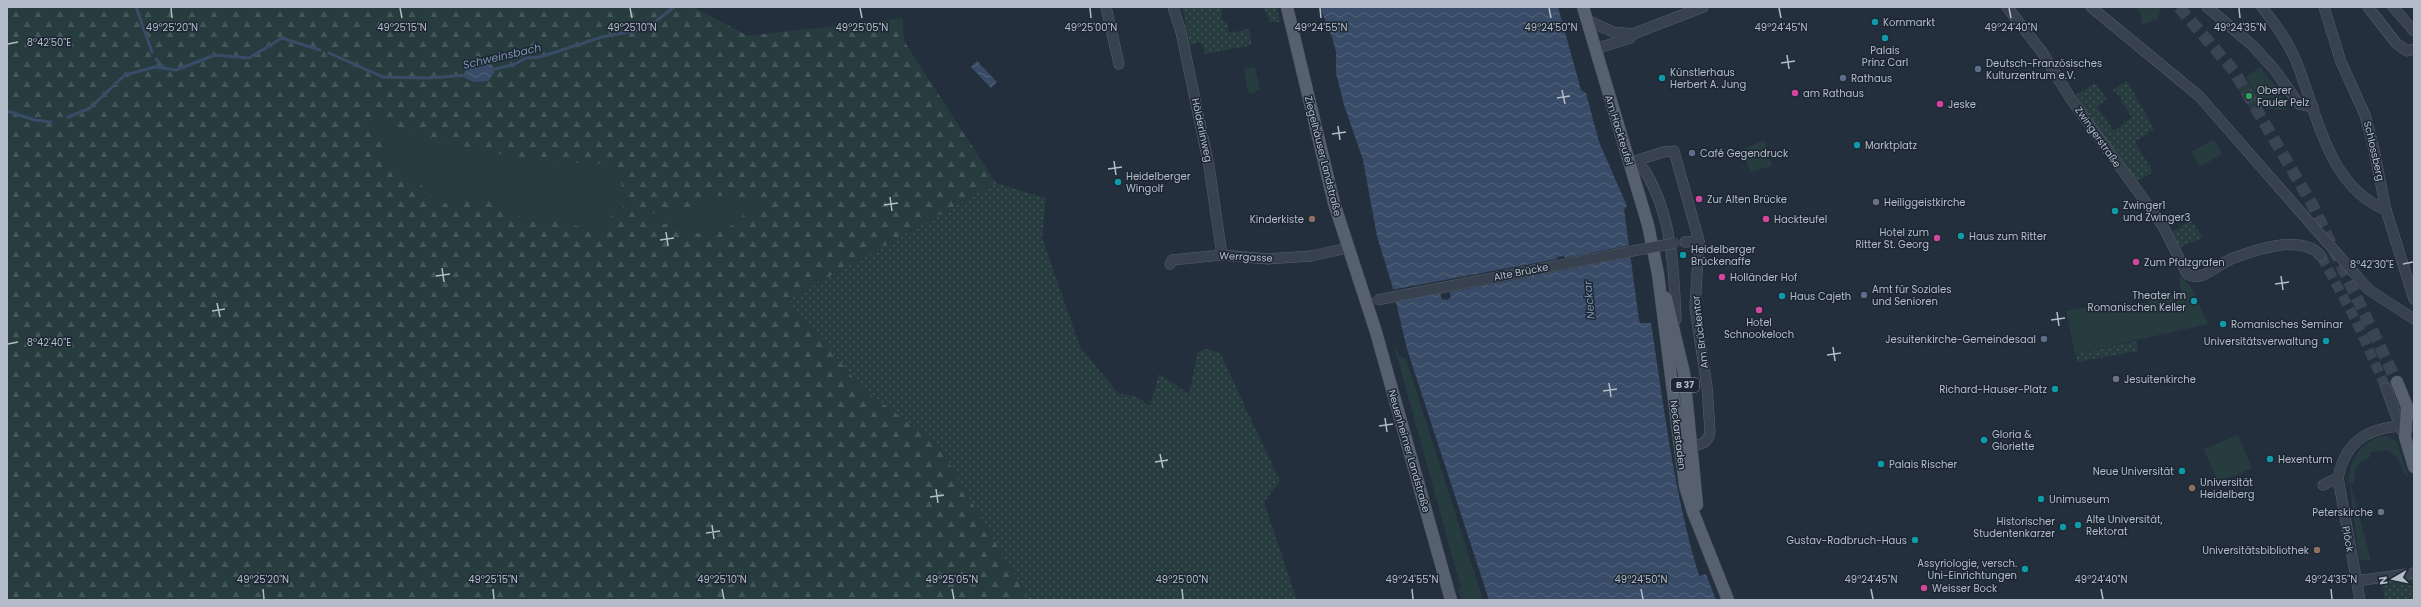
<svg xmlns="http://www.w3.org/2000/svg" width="2421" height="607" viewBox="0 0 2421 607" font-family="Poppins,sans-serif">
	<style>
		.green { fill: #263c3f }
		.forest { fill: url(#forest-firs); fill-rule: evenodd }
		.garden { fill: url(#garden-dots) }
		.water { fill: url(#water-waves) }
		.pier { fill: #242f3e }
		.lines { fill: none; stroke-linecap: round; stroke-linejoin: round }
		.stream { stroke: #394c67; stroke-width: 3 }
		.minor-tunnel { stroke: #3a4453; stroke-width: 10; stroke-dasharray: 10 5; stroke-linecap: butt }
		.major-tunnel { stroke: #3a4453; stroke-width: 12; stroke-dasharray: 12 6; stroke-linecap: butt }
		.minor-casing { stroke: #565f6c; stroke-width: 11 }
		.major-casing { stroke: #414a57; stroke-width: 13 }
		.minor { stroke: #38414e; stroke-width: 10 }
		.major { stroke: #56606e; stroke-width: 12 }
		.minor-bridge-casing { stroke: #565f6c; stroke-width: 11; stroke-linecap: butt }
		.minor-bridge { stroke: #38414e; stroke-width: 10 }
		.ticks { fill: none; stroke: #b4bcc9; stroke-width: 1.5 }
		.culture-dot { fill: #0f9aa8; stroke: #1d2633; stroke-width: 1.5 }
		.service-dot { fill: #5c6f8a; stroke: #1d2633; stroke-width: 1.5 }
		.hotel-dot { fill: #d1479c; stroke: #1d2633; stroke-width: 1.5 }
		.leisure-dot { fill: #2e9e5b; stroke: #1d2633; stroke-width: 1.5 }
		.worship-dot { fill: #6b7280; stroke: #1d2633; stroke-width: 1.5 }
		.education-dot { fill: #8d6e63; stroke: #1d2633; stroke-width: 1.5 }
		.labels { text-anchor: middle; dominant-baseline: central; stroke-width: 3; stroke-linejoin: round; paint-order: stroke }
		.shield { fill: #1d2633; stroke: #878f9c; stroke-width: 1 }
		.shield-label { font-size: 9px; font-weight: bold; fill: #b4bcc9 }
		.poi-label { font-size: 10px; fill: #b4bcc9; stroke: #1d2633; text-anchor: start }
		.street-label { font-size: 10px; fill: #b4bcc9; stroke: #1d2633 }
		.water-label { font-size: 11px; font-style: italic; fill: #7c92b1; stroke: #1d2633 }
		.ticks-label { font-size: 10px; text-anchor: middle; fill: #b4bcc9; stroke: #1d2633; stroke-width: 3; stroke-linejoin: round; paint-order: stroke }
	</style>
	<defs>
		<pattern id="forest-firs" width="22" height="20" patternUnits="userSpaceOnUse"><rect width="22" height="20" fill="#263c3f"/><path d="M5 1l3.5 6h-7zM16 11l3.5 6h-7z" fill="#435659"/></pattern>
		<pattern id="garden-dots" width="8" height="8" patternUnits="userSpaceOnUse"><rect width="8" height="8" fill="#263c3f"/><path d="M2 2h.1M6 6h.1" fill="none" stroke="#435659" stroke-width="1.8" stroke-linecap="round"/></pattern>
		<pattern id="water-waves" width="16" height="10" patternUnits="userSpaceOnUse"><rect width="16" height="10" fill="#394c67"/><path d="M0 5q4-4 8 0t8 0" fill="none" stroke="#53647b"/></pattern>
	</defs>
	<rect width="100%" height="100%" fill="#242f3e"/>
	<g class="green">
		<path d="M 2135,7 L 2161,7 L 2158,19 L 2142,25 L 2141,14 Z"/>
		<path d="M 1253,67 L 1255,68 L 1260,89 L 1251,94 L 1248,92 L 1244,70 L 1245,68 Z"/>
		<path d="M 2260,67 L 2279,91 L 2287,110 L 2266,109 L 2262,104 L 2251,111 L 2237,88 L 2247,81 L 2262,104 L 2246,77 Z"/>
		<path d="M 376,119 L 394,127 L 419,134 L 615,163 L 627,203 C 611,209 609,224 604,238 L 593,240 L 589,230 L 562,221 L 531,222 L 523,219 L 507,206 L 491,199 L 461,199 L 438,205 L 433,204 L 431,192 L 386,162 L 384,147 L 374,125 Z"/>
		<path d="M 2214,139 L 2222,154 L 2200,167 L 2191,152 Z"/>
		<path d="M 1764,140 L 1772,166 L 1750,172 L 1742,150 Z"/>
		<path d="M 705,196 C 716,195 752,196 757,207 L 752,212 L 744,214 L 737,223 L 712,235 L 704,235 L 670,224 L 650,223 L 647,221 C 655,205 682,209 696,206 L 700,199 Z"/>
		<path d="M 2179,276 L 2190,285 L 2208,324 L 2075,354 L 2066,311 L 2101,305 L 2103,310 L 2149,302 L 2149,298 L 2181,293 Z"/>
		<path d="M 1393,342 L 1399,355 L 1406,359 L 1483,600 L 1462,600 L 1458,590 L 1461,588 Z"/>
		<path d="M 2238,435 L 2252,468 L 2218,483 L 2204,449 Z"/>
		<path d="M 2388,436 L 2397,442 L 2409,479 C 2398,468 2399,441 2370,453 L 2370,457 C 2357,463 2355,467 2354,482 L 2349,483 C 2347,461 2365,436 2388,436 Z"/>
		<path d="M 2350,486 L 2351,486 L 2371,560 L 2359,560 Z"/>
	</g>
	<path class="forest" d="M 7,7 L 698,7 L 697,9 L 748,36 L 903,18 L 904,41 L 996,183 L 788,300 L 863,389 L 938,444 L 1029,600 L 7,600 ZM 482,65 L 494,74 C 489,82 478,83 470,81 L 469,67 ZM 376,119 C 392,127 408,131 425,136 C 486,154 551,166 615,163 L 627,203 L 613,213 L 604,237 L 594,240 L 589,230 L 562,221 L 531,222 L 523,219 L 507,206 L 491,199 L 461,199 L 438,205 L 433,204 L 431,192 L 386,162 L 383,141 L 374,125 ZM 721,196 L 754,202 L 757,207 L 752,212 L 744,214 L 737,223 L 712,235 L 704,235 L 670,224 L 650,223 L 647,221 C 654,205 682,209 696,206 L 701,198 Z"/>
	<g class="garden">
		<path d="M 1182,7 L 1224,7 L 1221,12 L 1223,22 L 1227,23 L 1229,33 L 1249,29 L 1252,45 L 1205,54 L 1201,42 L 1190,45 Z"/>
		<path d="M 1264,7 L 1277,7 L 1280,22 L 1270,22 Z"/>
		<path d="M 2127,81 L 2154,129 L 2135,142 L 2153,172 L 2136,182 L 2074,96 L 2095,83 L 2107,99 L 2097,107 L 2114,131 L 2132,117 L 2120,100 L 2122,98 L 2113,90 Z"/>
		<path d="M 996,183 L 1046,198 L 1042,237 L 1080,347 L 1119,394 L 1135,396 L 1150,406 L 1159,374 L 1189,394 L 1198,352 L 1207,349 L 1220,353 L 1280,481 L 1264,502 L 1297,600 L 1029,600 L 938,444 L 863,389 L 788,300 Z"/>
		<path d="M 2191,220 L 2203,238 L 2180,247 L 2172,232 Z"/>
		<path d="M 2137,341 L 2138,351 L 2077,362 L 2076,354 Z"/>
		<path d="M 2414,577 L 2414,600 L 2385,600 L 2381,582 Z"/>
	</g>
	<g class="water">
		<path d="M 1320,7 L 1558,7 L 1581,90 L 1586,93 L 1599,142 L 1627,206 L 1624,209 L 1639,320 L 1640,323 L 1651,323 C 1664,408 1674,493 1699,576 L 1706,574 L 1716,600 L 1489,600 L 1407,349 L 1392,285 L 1377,236 L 1363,160 L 1344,105 L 1336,73 L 1336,52 L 1333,40 Z"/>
		<path d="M 977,61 L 997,82 L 991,88 L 971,67 Z"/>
		<path d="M 487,64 L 492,65 L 495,72 L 488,81 L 474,82 L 465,78 L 464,73 L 467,68 Z"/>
	</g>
	<path class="pier" d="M 1631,245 L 1632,257 L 1450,292 L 1451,297 L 1447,300 L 1442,299 L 1440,293 L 1394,302 L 1391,290 L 1557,259 L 1557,257 L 1564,256 L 1565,258 Z"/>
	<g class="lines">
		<g class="stream">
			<path d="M 136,7 L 152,52"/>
			<path d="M 329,53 L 383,77 L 429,78 L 468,75"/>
			<path d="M 156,59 L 164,68"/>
			<path d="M 491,70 L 515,64 L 526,58 L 540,57 L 602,37 L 639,30 L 650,26 L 674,7"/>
			<path d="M 7,111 L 35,120 L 51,122"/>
			<path d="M 68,117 L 90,108 L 125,75 L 155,67 L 176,70 L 215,55 L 249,58 L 282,38 L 320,50"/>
		</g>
		<path class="minor-tunnel" d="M 2321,256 L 2355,319 L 2386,388"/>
		<path class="major-tunnel" d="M 2179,7 L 2234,71 L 2312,204 L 2397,382"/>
		<g class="minor-casing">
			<g id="minor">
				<path d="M 1106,7 L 1119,64"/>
				<path d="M 1173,7 L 1181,32 L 1209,166 L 1222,255"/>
				<path d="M 2007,7 L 2042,52 L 2071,99 L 2163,226 L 2187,274 C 2202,283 2218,264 2231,259 C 2255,250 2302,233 2321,256"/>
				<path d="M 2091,7 L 2199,96 L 2369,290 L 2414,319"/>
				<path d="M 2207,7 L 2252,45 L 2274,69 L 2299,104 L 2313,107"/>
				<path d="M 2262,7 C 2275,24 2288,41 2296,61 C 2318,114 2327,186 2386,210"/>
				<path d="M 2324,7 L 2341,62 L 2365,115 L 2373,145 L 2386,210 L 2414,299"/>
				<path d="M 2368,7 L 2396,43 L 2407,51 L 2414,49"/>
				<path d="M 2393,7 L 2414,31"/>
				<path d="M 1587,20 L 1613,32 L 1633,34 L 1703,7"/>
				<path d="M 1595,49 L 1630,38 L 1633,34"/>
				<path d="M 1629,163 L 1663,152 L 1674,151 L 1699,241 L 1695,308 L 1707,387 L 1710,431 C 1709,445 1697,446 1685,446"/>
				<path d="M 1629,163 L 1640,165 L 1645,171 C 1672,215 1674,269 1676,319 L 1673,325"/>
				<path d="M 1685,242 L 1699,241"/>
				<path d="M 1170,264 L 1172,260 L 1222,255 L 1268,259 L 1311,256 L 1347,248"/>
				<path d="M 2386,388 L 2402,431"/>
				<path d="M 2323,485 L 2338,478"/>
				<path d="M 2356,581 L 2414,573"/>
				<path d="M 2360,600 L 2338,478 C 2346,436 2375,425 2414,426"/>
			</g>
		</g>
		<g class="major-casing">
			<g id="major">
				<path d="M 1287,7 L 1334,203 L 1376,332 L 1451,600"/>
				<path d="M 1583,7 L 1648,225 L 1658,274 L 1685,486 L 1693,512 L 1728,600"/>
				<path d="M 1666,298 L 1684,373 L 1697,505"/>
				<path d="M 2397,382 L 2410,414"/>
				<path d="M 2407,408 L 2405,437 L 2414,467"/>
			</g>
		</g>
		<use href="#minor" class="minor"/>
		<use href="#major" class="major"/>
		<g class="minor-bridge-casing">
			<path id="minor-bridge" d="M 1377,300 L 1675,243"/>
		</g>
		<use href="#minor-bridge" class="minor-bridge"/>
	</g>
	<path class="ticks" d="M 171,8 L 172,18M 400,8 L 402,18M 630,8 L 632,18M 860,8 L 862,18M 1090,8 L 1091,18M 1320,8 L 1321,18M 1549,8 L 1551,18M 1779,8 L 1781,18M 2009,8 L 2011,18M 2239,8 L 2240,18M 8,44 L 18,42M 1787,55 L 1789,69M 1781,63 L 1795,61M 1562,90 L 1565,104M 1557,98 L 1570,96M 1338,126 L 1340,140M 1332,134 L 1346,132M 1114,161 L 1116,175M 1108,169 L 1122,167M 890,197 L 892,211M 884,205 L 898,203M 666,232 L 668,246M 660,240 L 674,238M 2403,264 L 2413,262M 442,268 L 444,282M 436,276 L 450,274M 2281,276 L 2283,290M 2275,284 L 2289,282M 217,303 L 220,317M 212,311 L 225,309M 2057,312 L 2059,326M 2051,320 L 2065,318M 8,344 L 18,342M 1833,347 L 1835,361M 1827,355 L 1841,353M 1609,383 L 1611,397M 1603,391 L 1617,389M 1385,418 L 1387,432M 1379,426 L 1393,424M 1160,454 L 1163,468M 1155,462 L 1168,460M 936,489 L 938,503M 930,497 L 944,495M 712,525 L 714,539M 706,533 L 720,531M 263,589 L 264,599M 493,589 L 494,599M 722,589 L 724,599M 952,589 L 954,599M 1182,589 L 1183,599M 1412,589 L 1413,599M 1641,589 L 1643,599M 1871,589 L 1873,599M 2101,589 L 2103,599M 2331,589 L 2332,599"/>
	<g class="culture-dot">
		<circle cx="1875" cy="22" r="4"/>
		<circle cx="1885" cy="38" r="4"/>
		<circle cx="1662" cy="78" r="4"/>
		<circle cx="1857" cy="145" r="4"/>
		<circle cx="1118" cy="182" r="4"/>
		<circle cx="2115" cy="211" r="4"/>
		<circle cx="1961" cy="236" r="4"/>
		<circle cx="1683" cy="255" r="4"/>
		<circle cx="1782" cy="296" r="4"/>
		<circle cx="2194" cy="301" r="4"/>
		<circle cx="2223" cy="324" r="4"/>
		<circle cx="2326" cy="341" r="4"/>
		<circle cx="2055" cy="389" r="4"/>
		<circle cx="1984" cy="440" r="4"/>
		<circle cx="2270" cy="459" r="4"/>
		<circle cx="1881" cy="464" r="4"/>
		<circle cx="2182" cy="471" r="4"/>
		<circle cx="2041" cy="499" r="4"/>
		<circle cx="2078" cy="525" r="4"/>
		<circle cx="2063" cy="527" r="4"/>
		<circle cx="1915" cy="540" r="4"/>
		<circle cx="2025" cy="569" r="4"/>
	</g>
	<g class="service-dot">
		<circle cx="1978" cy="69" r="4"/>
		<circle cx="1843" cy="78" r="4"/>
		<circle cx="1692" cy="153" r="4"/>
		<circle cx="1864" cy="295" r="4"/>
		<circle cx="2044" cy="339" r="4"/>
	</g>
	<g class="hotel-dot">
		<circle cx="1795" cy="93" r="4"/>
		<circle cx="1940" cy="104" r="4"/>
		<circle cx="1699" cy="199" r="4"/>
		<circle cx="1766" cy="219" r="4"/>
		<circle cx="1937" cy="238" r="4"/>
		<circle cx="2136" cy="262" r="4"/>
		<circle cx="1722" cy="277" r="4"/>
		<circle cx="1759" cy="310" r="4"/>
		<circle cx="1924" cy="588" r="4"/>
	</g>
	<circle class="leisure-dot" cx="2249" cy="96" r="4"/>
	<g class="worship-dot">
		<circle cx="1876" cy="202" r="4"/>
		<circle cx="2116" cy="379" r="4"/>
		<circle cx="2381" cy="512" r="4"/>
	</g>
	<g class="education-dot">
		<circle cx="1312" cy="219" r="4"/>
		<circle cx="2192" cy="488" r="4"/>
		<circle cx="2317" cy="550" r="4"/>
	</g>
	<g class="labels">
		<rect class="shield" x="1671" y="378" width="28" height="14" rx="3"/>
		<g class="shield-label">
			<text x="1685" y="385">B 37</text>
		</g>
		<g class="poi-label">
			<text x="1883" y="22">Kornmarkt</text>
			<text x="1885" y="50" text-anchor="middle">Palais<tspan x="1885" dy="12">Prinz Carl</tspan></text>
			<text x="1986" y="63">Deutsch-Französisches<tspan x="1986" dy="12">Kulturzentrum e.V.</tspan></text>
			<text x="1670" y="72">Künstlerhaus<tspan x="1670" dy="12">Herbert A. Jung</tspan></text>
			<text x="1851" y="78">Rathaus</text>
			<text x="2257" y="90">Oberer<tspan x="2257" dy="12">Fauler Pelz</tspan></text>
			<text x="1803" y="93">am Rathaus</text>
			<text x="1948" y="104">Jeske</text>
			<text x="1865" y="145">Marktplatz</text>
			<text x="1700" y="153">Café Gegendruck</text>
			<text x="1126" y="176">Heidelberger<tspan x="1126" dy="12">Wingolf</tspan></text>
			<text x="1707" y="199">Zur Alten Brücke</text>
			<text x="1884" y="202">Heiliggeistkirche</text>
			<text x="2123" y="205">Zwinger1<tspan x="2123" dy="12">und Zwinger3</tspan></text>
			<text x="1304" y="219" text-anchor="end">Kinderkiste</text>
			<text x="1774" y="219">Hackteufel</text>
			<text x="1929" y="232" text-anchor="end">Hotel zum<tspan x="1929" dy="12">Ritter St. Georg</tspan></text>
			<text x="1969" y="236">Haus zum Ritter</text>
			<text x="1691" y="249">Heidelberger<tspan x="1691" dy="12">Brückenaffe</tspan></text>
			<text x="2144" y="262">Zum Pfalzgrafen</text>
			<text x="1730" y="277">Holländer Hof</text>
			<text x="1872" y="289">Amt für Soziales<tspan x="1872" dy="12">und Senioren</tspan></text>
			<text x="2186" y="295" text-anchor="end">Theater im<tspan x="2186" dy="12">Romanischen Keller</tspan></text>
			<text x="1790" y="296">Haus Cajeth</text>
			<text x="1759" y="322" text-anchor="middle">Hotel<tspan x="1759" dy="12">Schnookeloch</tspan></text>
			<text x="2231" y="324">Romanisches Seminar</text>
			<text x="2036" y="339" text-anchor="end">Jesuitenkirche-Gemeindesaal</text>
			<text x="2318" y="341" text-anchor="end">Universitätsverwaltung</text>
			<text x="2124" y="379">Jesuitenkirche</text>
			<text x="2047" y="389" text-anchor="end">Richard-Hauser-Platz</text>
			<text x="1992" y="434">Gloria &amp;<tspan x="1992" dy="12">Gloriette</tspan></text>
			<text x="2278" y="459">Hexenturm</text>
			<text x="1889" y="464">Palais Rischer</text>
			<text x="2174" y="471" text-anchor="end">Neue Universität</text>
			<text x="2200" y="482">Universität<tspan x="2200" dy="12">Heidelberg</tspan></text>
			<text x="2049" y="499">Unimuseum</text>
			<text x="2373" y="512" text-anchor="end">Peterskirche</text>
			<text x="2086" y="519">Alte Universität,<tspan x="2086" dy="12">Rektorat</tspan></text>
			<text x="2055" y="521" text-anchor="end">Historischer<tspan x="2055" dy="12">Studentenkarzer</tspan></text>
			<text x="1907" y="540" text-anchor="end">Gustav-Radbruch-Haus</text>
			<text x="2309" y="550" text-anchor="end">Universitätsbibliothek</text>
			<text x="2017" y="563" text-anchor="end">Assyriologie, versch.<tspan x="2017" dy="12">Uni-Einrichtungen</tspan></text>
			<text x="1932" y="588">Weisser Bock</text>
		</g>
		<g class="street-label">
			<text transform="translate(1202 130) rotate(78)">Hölderlinweg</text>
			<text transform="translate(1619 130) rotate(73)">Am Hackteufel</text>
			<text transform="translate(2098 137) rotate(55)">Zwingerstraße</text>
			<text transform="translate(2374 151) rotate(77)">Schlossberg</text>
			<text transform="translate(1323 156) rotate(76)">Ziegelhäuser Landstraße</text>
			<text transform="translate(1246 257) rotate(3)">Werrgasse</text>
			<text transform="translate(1521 272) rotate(-11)">Alte Brücke</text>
			<text transform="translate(1700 332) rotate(-97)">Am Brückentor</text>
			<text transform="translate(1678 435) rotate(83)">Neckarstaden</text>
			<text transform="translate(1409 451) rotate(74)">Neuenheimer Landstraße</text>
			<text transform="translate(2348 539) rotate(80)">Plöck</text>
		</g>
		<g class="water-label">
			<text transform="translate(502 56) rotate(-13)">Schweinsbach</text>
			<text transform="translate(1589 300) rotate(-95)">Neckar</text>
		</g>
	</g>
	<g class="ticks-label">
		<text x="172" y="31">49°25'20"N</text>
		<text x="402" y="31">49°25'15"N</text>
		<text x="632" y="31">49°25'10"N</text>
		<text x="862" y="31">49°25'05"N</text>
		<text x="1091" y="31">49°25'00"N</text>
		<text x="1321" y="31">49°24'55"N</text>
		<text x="1551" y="31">49°24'50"N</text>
		<text x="1781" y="31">49°24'45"N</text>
		<text x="2011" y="31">49°24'40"N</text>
		<text x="2240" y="31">49°24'35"N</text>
		<text x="49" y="46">8°42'50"E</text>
		<text x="2372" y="268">8°42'30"E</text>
		<text x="49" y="346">8°42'40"E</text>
		<text x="263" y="583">49°25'20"N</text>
		<text x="493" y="583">49°25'15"N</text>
		<text x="722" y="583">49°25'10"N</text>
		<text x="952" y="583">49°25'05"N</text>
		<text x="1182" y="583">49°25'00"N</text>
		<text x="1412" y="583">49°24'55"N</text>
		<text x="1641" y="583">49°24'50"N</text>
		<text x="1871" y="583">49°24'45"N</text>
		<text x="2101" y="583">49°24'40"N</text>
		<text x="2331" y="583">49°24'35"N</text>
	</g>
	<rect width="2421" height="607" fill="none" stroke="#b4bcc9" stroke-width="16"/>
	<g transform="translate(2393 579) rotate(261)" stroke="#1d2633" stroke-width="3" paint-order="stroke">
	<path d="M0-3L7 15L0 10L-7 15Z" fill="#b4bcc9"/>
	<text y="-6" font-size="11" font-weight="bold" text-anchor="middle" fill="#b4bcc9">N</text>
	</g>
</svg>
